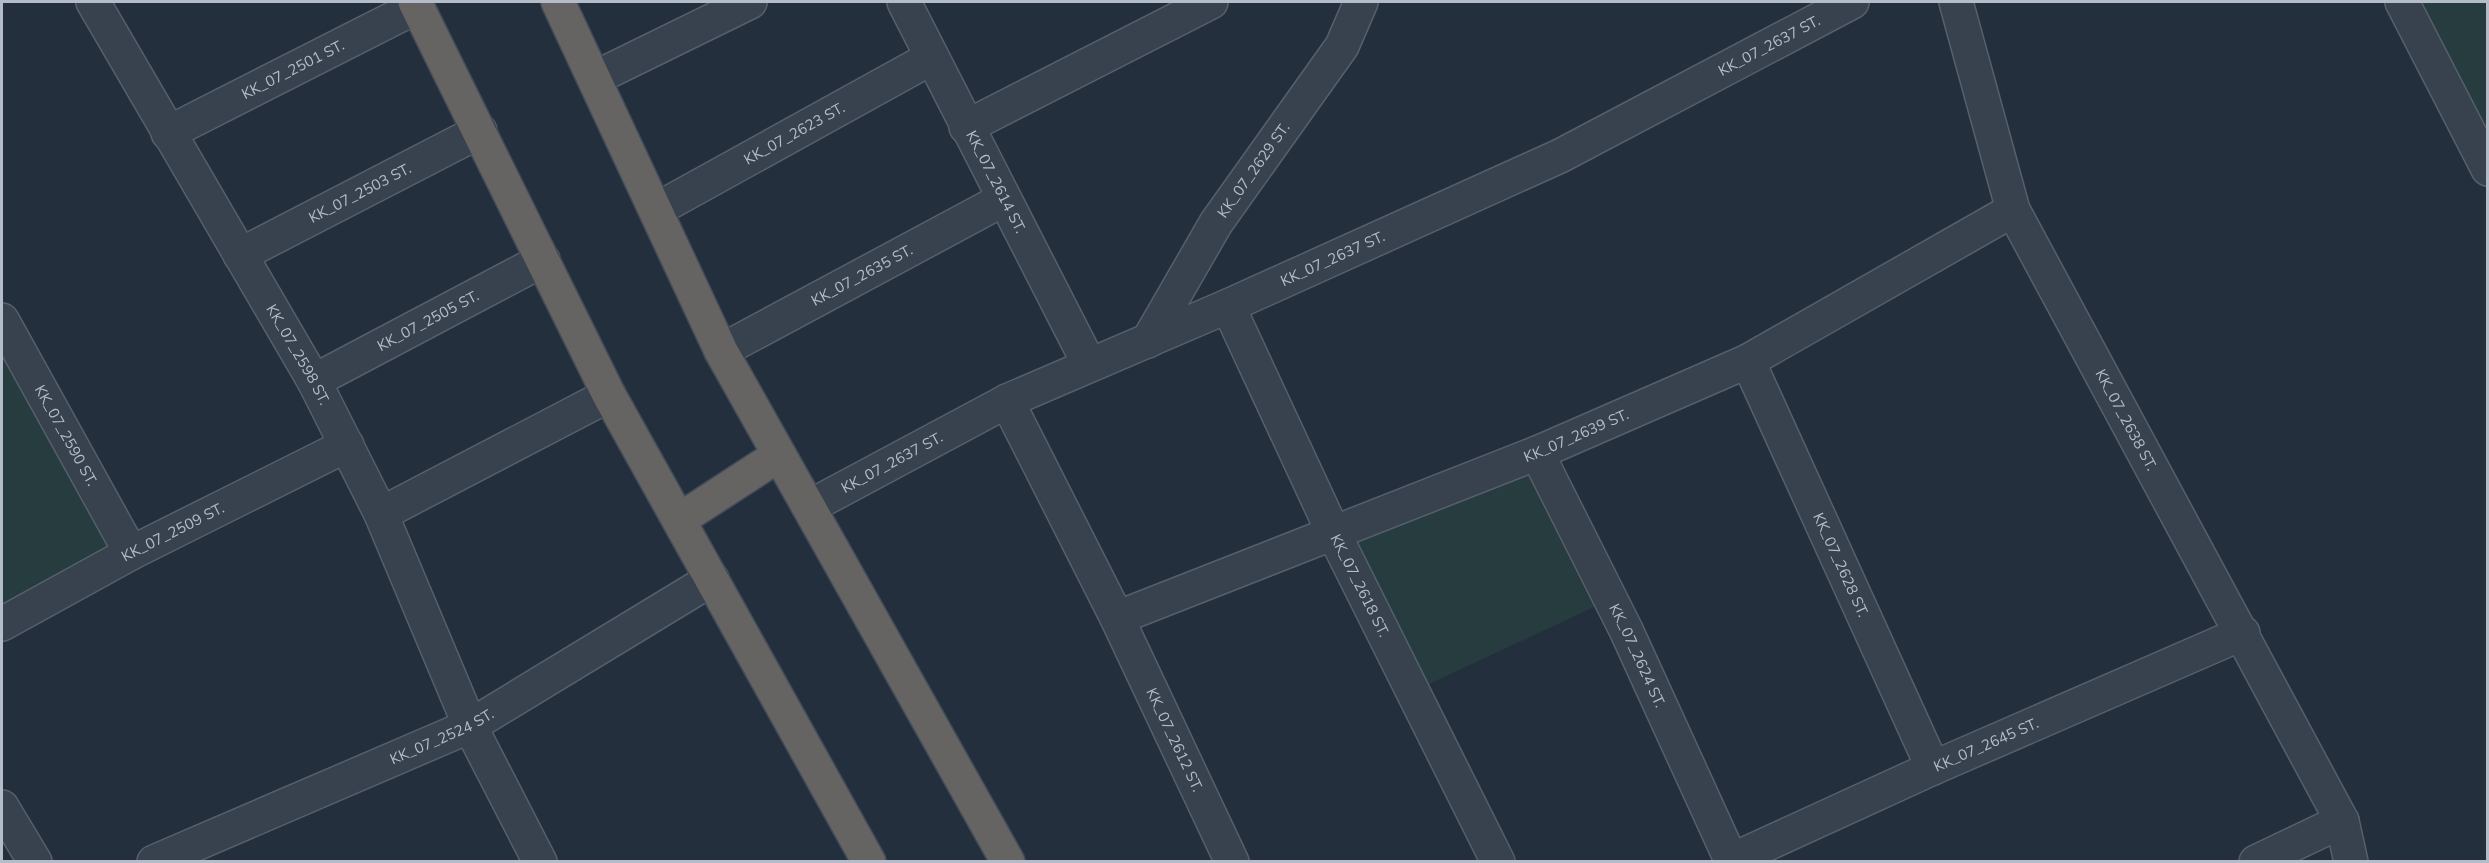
<svg xmlns="http://www.w3.org/2000/svg" width="2489" height="863" viewBox="0 0 2489 863" font-family="'Nunito Sans',sans-serif">
	<style>
		.green { fill: #263c3f }
		.lines { fill: none; stroke-linecap: round; stroke-linejoin: round }
		.minor-casing { stroke: #565f6c; stroke-width: 36 }
		.tertiary-casing { stroke: #565f6c; stroke-width: 36 }
		.trunk-casing { stroke: #434c59; stroke-width: 36 }
		.minor { stroke: #38414e; stroke-width: 33 }
		.tertiary { stroke: #38414e; stroke-width: 33 }
		.trunk { stroke: #656462; stroke-width: 33 }
		.labels { text-anchor: middle; dominant-baseline: central; stroke-width: 4.5; stroke-linejoin: round; paint-order: stroke }
		.street-label { font-size: 15px; fill: #b4bcc9; stroke: #1d2633 }
	</style>
	<rect width="100%" height="100%" fill="#242f3e"/>
	<g class="green">
		<path d="M 2402,2 L 2487,2 L 2487,157 Z"/>
		<path d="M 2,320 L 131,553 L 2,624 Z"/>
		<path d="M 1537,453 L 1607,601 L 1412,692 L 1333,532 Z"/>
	</g>
	<g class="lines">
		<g class="minor-casing">
			<g id="minor">
				<path id="s1" d="M 93,2 L 314,381 L 381,514 L 470,726 L 540,862"/>
				<path id="s2" d="M 904,2 L 1089,364"/>
				<path id="s3" d="M 1956,2 L 2013,210 L 2342,821 L 2351,862"/>
				<path d="M 2402,2 L 2488,169"/>
				<path d="M 595,78 L 750,2"/>
				<path d="M 966,127 L 1211,2"/>
				<path id="s4" d="M 168,133 L 418,6"/>
				<path id="s5" d="M 656,210 L 931,58"/>
				<path id="s6" d="M 240,255 L 480,131"/>
				<path id="s7" d="M 1228,306 L 1333,532 L 1498,862"/>
				<path id="s8" d="M 2,320 L 131,553"/>
				<path id="s9" d="M 1148,341 L 1216,223 L 1342,46 L 1361,2"/>
				<path id="s10" d="M 721,351 L 1004,199"/>
				<path id="s11" d="M 1748,361 L 1933,768"/>
				<path id="s12" d="M 314,381 L 543,260"/>
				<path id="s13" d="M 1007,401 L 1117,618 L 1232,862"/>
				<path id="s14" d="M 1537,453 L 1626,630 L 1732,862"/>
				<path d="M 381,514 L 609,395"/>
				<path id="s15" d="M 1117,618 L 1537,453 L 1748,361 L 2013,210"/>
				<path id="s16" d="M 2,624 L 131,553 L 347,445"/>
				<path d="M 2,807 L 35,862"/>
				<path id="s17" d="M 1732,860 L 1933,768 L 2243,633"/>
				<path id="s18" d="M 154,862 L 470,726 L 712,579"/>
				<path d="M 2256,862 L 2342,821"/>
			</g>
		</g>
		<g class="tertiary-casing">
			<g id="tertiary">
				<path id="s19" d="M 809,507 L 1007,401 L 1228,306 L 1560,156 L 1852,2"/>
			</g>
		</g>
		<g class="trunk-casing">
			<g id="trunk">
				<path d="M 415,2 L 609,395 L 869,862"/>
				<path d="M 558,2 L 721,351 L 1008,862"/>
				<path d="M 679,520 L 779,455"/>
			</g>
		</g>
		<use href="#minor" class="minor"/>
		<use href="#tertiary" class="tertiary"/>
		<use href="#trunk" class="trunk"/>
	</g>
	<g class="labels">
		<g class="street-label">
			<text stroke="none"><textPath href="#s19" startOffset="1066">KK_07_2637 ST.</textPath></text>
			<text stroke="none"><textPath href="#s4" startOffset="140">KK_07_2501 ST.</textPath></text>
			<text stroke="none"><textPath href="#s5" startOffset="158">KK_07_2623 ST.</textPath></text>
			<text stroke="none"><textPath href="#s9" startOffset="201">KK_07_2629 ST.</textPath></text>
			<text stroke="none"><textPath href="#s2" startOffset="202">KK_07_2614 ST.</textPath></text>
			<text stroke="none"><textPath href="#s6" startOffset="135">KK_07_2503 ST.</textPath></text>
			<text stroke="none"><textPath href="#s19" startOffset="580">KK_07_2637 ST.</textPath></text>
			<text stroke="none"><textPath href="#s10" startOffset="160">KK_07_2635 ST.</textPath></text>
			<text stroke="none"><textPath href="#s12" startOffset="129">KK_07_2505 ST.</textPath></text>
			<text stroke="none"><textPath href="#s1" startOffset="408">KK_07_2598 ST.</textPath></text>
			<text stroke="none"><textPath href="#s3" startOffset="454">KK_07_2638 ST.</textPath></text>
			<text stroke="none"><textPath href="#s8" startOffset="132">KK_07_2590 ST.</textPath></text>
			<text stroke="none"><textPath href="#s15" startOffset="494">KK_07_2639 ST.</textPath></text>
			<text stroke="none"><textPath href="#s19" startOffset="94">KK_07_2637 ST.</textPath></text>
			<text stroke="none"><textPath href="#s16" startOffset="194">KK_07_2509 ST.</textPath></text>
			<text stroke="none"><textPath href="#s11" startOffset="224">KK_07_2628 ST.</textPath></text>
			<text stroke="none"><textPath href="#s7" startOffset="309">KK_07_2618 ST.</textPath></text>
			<text stroke="none"><textPath href="#s14" startOffset="226">KK_07_2624 ST.</textPath></text>
			<text stroke="none"><textPath href="#s18" startOffset="314">KK_07_2524 ST.</textPath></text>
			<text stroke="none"><textPath href="#s13" startOffset="378">KK_07_2612 ST.</textPath></text>
			<text stroke="none"><textPath href="#s17" startOffset="279">KK_07_2645 ST.</textPath></text>
		</g>
	</g>
	<rect width="2489" height="863" fill="none" stroke="#b4bcc9" stroke-width="6"/>
</svg>
